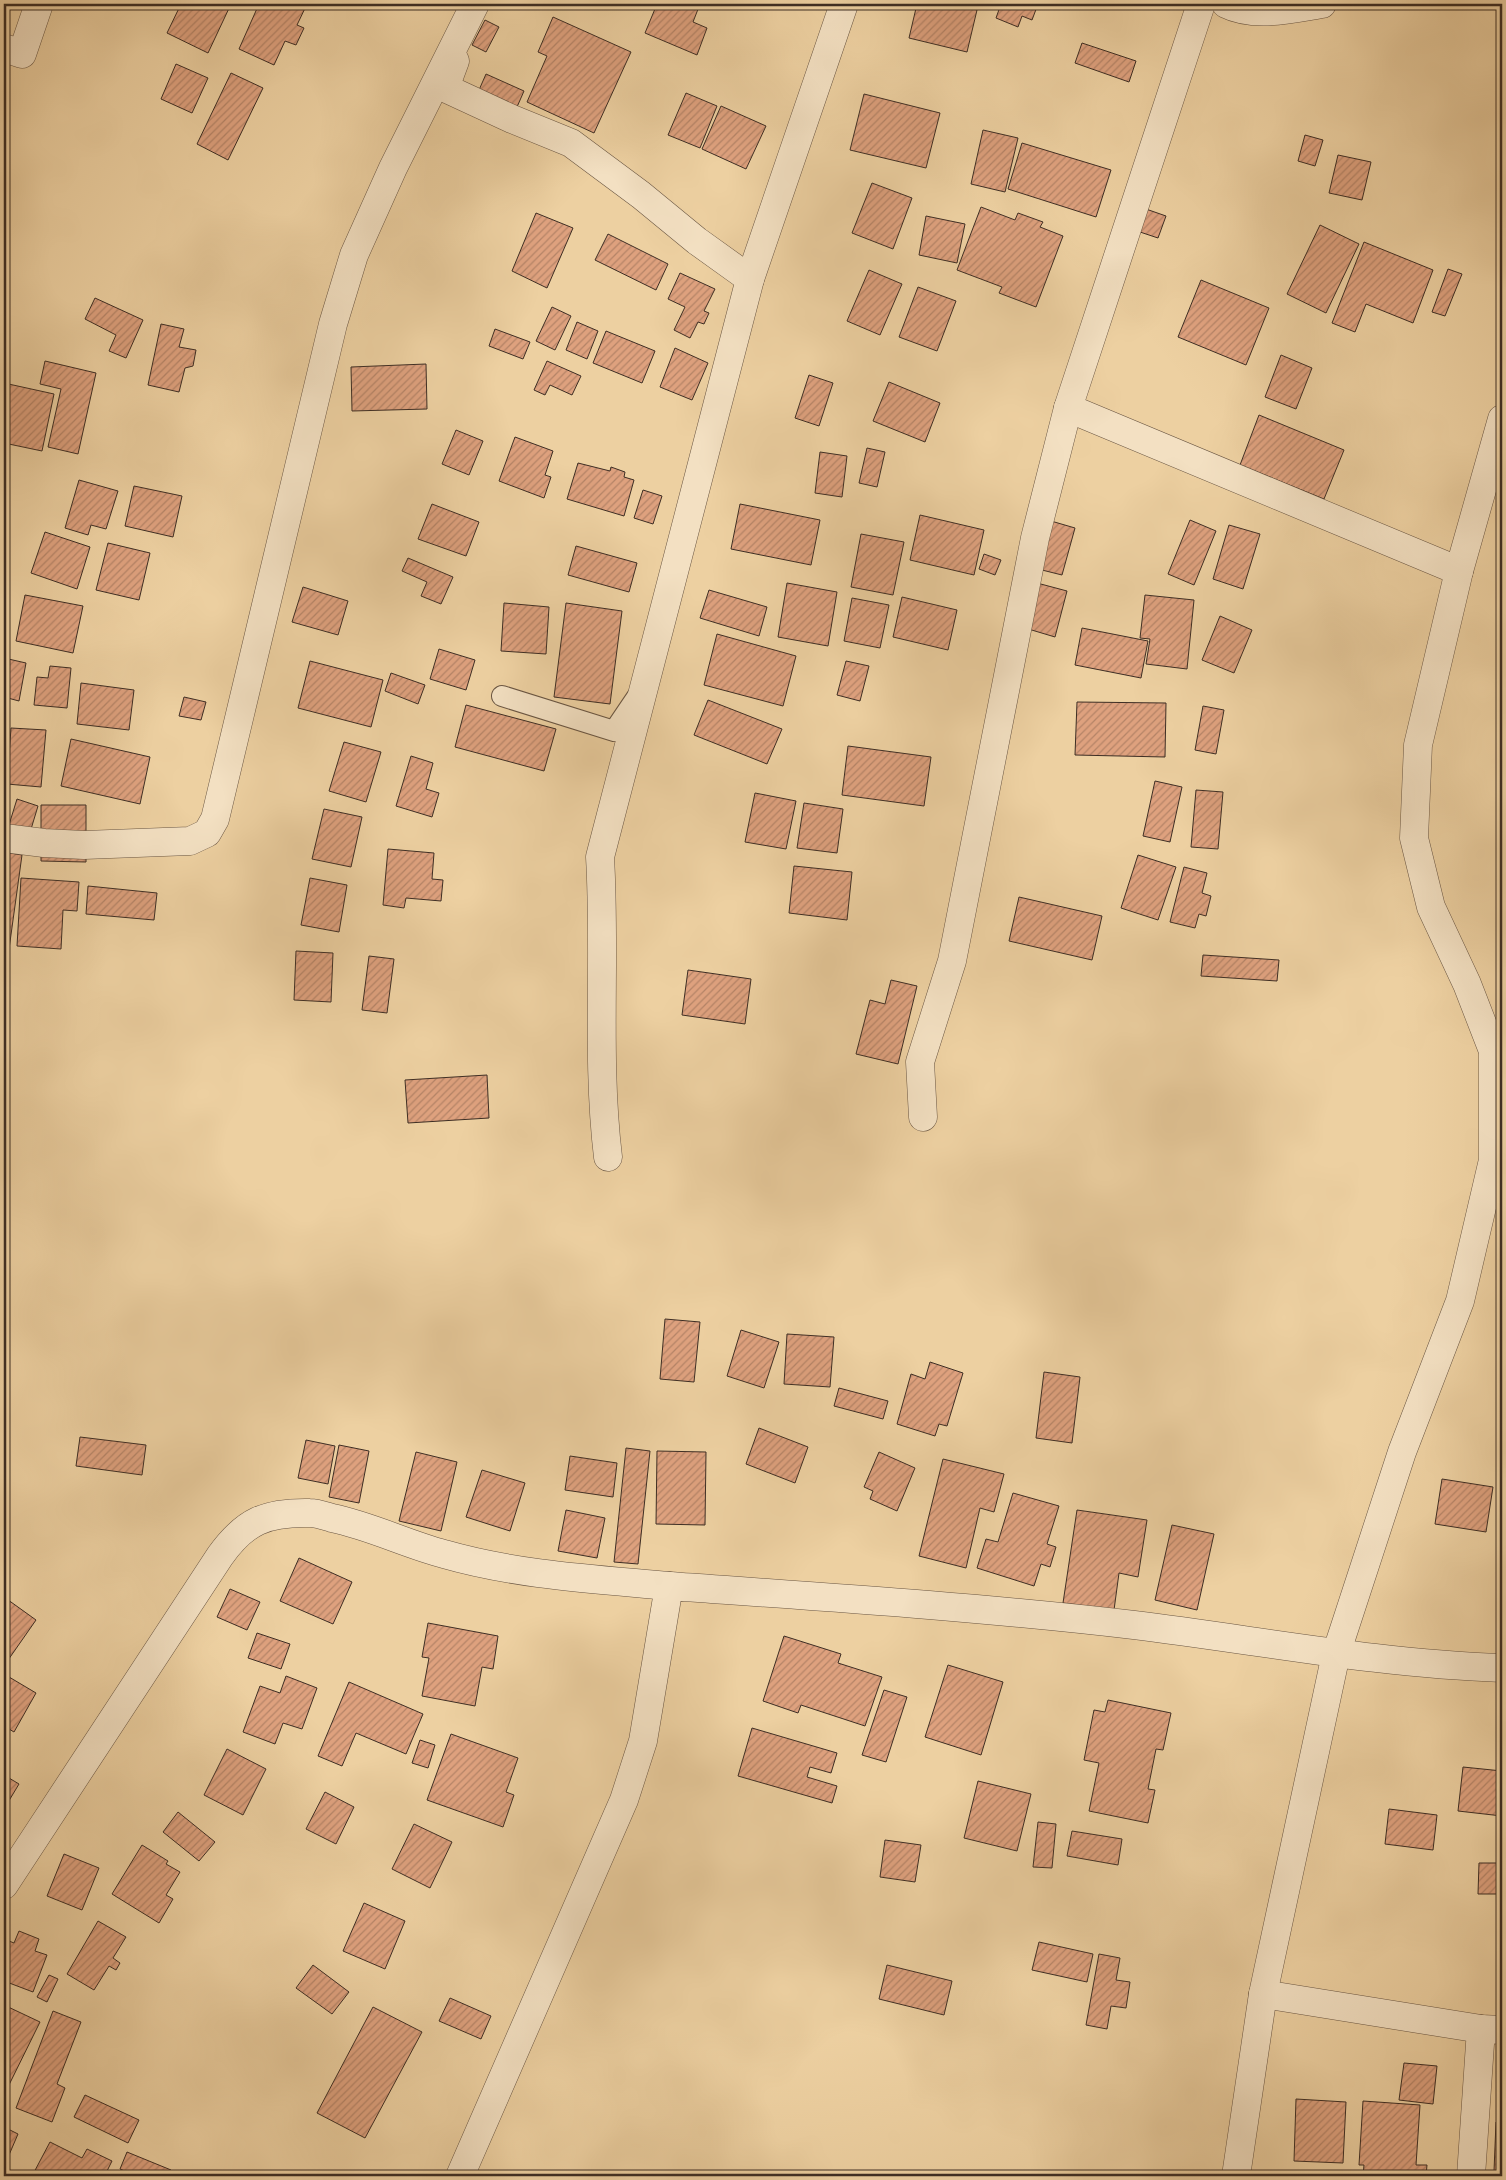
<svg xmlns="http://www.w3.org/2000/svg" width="1506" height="2180" viewBox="0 0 1506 2180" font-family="Alegreya,serif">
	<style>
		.building { fill: url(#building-hatch); stroke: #3e2e24 }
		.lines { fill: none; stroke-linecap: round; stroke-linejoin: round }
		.service-casing { stroke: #6a5643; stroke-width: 22 }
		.minor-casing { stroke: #6a5643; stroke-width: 29 }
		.service { stroke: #f3e0c2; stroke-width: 20 }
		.minor { stroke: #f3e0c2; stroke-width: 28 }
	</style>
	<defs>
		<pattern id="building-hatch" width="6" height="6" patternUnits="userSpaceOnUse" patternTransform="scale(1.25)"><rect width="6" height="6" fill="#dea17e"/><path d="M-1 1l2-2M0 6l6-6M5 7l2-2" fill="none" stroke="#b58467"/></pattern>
	</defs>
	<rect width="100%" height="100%" fill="#edd0a1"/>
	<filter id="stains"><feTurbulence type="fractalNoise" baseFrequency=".004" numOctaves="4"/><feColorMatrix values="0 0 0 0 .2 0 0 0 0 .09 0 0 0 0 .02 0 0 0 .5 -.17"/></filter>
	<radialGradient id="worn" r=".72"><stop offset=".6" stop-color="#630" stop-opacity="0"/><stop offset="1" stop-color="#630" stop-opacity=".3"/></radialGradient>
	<g class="building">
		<path d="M 181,4 L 231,4 L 208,53 L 167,33 Z"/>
		<path d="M 259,4 L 307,4 L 297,25 L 304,28 L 296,45 L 285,41 L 274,65 L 239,49 Z"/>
		<path d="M 657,4 L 700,4 L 693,22 L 707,28 L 697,55 L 645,33 Z"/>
		<path d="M 917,4 L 952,4 L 977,10 L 967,52 L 909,38 Z"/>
		<path d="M 1001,4 L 1038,4 L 1032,20 L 1022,16 L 1018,27 L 996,18 Z"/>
		<path d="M 553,17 L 631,52 L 594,133 L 527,102 L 547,56 L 538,52 Z"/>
		<path d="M 485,20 L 499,27 L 486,52 L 472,45 Z"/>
		<path d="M 1082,43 L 1136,61 L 1129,82 L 1075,63 Z"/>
		<path d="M 176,64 L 208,78 L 192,113 L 161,99 Z"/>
		<path d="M 231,73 L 263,88 L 228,160 L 197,144 Z"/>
		<path d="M 486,74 L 524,91 L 517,107 L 479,90 Z"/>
		<path d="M 686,93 L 717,106 L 700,148 L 668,135 Z"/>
		<path d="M 864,94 L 940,113 L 926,168 L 850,150 Z"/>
		<path d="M 721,106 L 766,126 L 746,169 L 702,149 Z"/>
		<path d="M 983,130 L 1018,138 L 1005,192 L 971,184 Z"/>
		<path d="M 1305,135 L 1323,140 L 1315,166 L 1298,161 Z"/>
		<path d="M 1022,143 L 1111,170 L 1096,217 L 1008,189 Z"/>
		<path d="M 1338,155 L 1371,162 L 1362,200 L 1329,193 Z"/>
		<path d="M 872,183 L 912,198 L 893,249 L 852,233 Z"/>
		<path d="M 981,207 L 1015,220 L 1018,213 L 1043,222 L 1040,227 L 1063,236 L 1036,307 L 999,293 L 1002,287 L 957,270 Z"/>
		<path d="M 1143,208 L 1166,216 L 1158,238 L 1134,230 Z"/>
		<path d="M 536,213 L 573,228 L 547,288 L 512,271 Z"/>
		<path d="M 926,216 L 965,224 L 957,263 L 919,255 Z"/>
		<path d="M 1320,225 L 1359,244 L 1326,313 L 1287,294 Z"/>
		<path d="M 608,234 L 668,264 L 656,290 L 595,260 Z"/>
		<path d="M 1364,242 L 1433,270 L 1413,323 L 1366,304 L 1355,332 L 1332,323 Z"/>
		<path d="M 1448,269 L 1462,274 L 1445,316 L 1432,312 Z"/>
		<path d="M 869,270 L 902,284 L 880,335 L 847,321 Z"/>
		<path d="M 680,273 L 715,289 L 704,311 L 709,313 L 704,324 L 698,322 L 690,338 L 674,330 L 685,307 L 668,299 Z"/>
		<path d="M 1201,280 L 1269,308 L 1246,365 L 1178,337 Z"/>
		<path d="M 918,287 L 956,301 L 937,351 L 899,337 Z"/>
		<path d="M 95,298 L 143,320 L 126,358 L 109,351 L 116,335 L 85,319 Z"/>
		<path d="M 552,307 L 571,316 L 555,350 L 536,341 Z"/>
		<path d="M 577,322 L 598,331 L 587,359 L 566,350 Z"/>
		<path d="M 161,324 L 184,329 L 179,347 L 196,350 L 193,366 L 185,368 L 179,392 L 148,385 Z"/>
		<path d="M 495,329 L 530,342 L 523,359 L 489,346 Z"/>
		<path d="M 606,331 L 655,351 L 642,383 L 593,363 Z"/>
		<path d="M 675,348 L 708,363 L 692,400 L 660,387 Z"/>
		<path d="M 1281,355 L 1312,368 L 1296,409 L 1265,397 Z"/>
		<path d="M 45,361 L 96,373 L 78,454 L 48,447 L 61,389 L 40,384 Z"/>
		<path d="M 547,361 L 581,376 L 572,395 L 550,385 L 545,395 L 534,390 Z"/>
		<path d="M 426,364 L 427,409 L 352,411 L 351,367 Z"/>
		<path d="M 809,375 L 833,383 L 819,426 L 795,418 Z"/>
		<path d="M 889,382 L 940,403 L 925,442 L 873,421 Z"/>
		<path d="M 4,383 L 54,394 L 42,451 L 4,443 Z"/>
		<path d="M 1259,415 L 1344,450 L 1324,499 L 1240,465 Z"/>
		<path d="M 456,430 L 483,441 L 469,475 L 442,464 Z"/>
		<path d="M 515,437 L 553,451 L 545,475 L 551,477 L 544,498 L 499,481 Z"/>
		<path d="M 867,448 L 885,452 L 877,487 L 859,483 Z"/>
		<path d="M 820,452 L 847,456 L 842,497 L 815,493 Z"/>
		<path d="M 578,463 L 610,471 L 611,467 L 625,472 L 624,477 L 634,480 L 624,516 L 567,499 Z"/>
		<path d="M 79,480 L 118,491 L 106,529 L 91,525 L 88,535 L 65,528 Z"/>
		<path d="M 134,486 L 182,496 L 173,537 L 125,526 Z"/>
		<path d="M 643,490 L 662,496 L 653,524 L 634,518 Z"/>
		<path d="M 432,504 L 479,522 L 466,556 L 418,539 Z"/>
		<path d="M 740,504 L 820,520 L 811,565 L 731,549 Z"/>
		<path d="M 920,515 L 984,530 L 974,575 L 910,560 Z"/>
		<path d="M 1190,520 L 1216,531 L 1194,585 L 1168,574 Z"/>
		<path d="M 1051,521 L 1075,528 L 1062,575 L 1038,569 Z"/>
		<path d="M 1229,525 L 1260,534 L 1243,589 L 1213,579 Z"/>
		<path d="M 45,532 L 90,547 L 77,589 L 31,573 Z"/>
		<path d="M 861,534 L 904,542 L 893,595 L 851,587 Z"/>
		<path d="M 108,543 L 150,553 L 139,600 L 96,590 Z"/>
		<path d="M 576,546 L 637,563 L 629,592 L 568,575 Z"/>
		<path d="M 984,554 L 1001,560 L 995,575 L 979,569 Z"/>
		<path d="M 408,558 L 453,577 L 441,604 L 421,596 L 427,582 L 402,571 Z"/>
		<path d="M 787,583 L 837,592 L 828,646 L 778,637 Z"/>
		<path d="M 1037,583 L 1067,591 L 1055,637 L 1025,628 Z"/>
		<path d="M 303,587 L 348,601 L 338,635 L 292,622 Z"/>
		<path d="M 709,590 L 767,607 L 759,636 L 700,618 Z"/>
		<path d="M 25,595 L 83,606 L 73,653 L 16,641 Z"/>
		<path d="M 1145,595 L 1194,600 L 1187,669 L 1146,664 L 1150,639 L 1140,638 Z"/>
		<path d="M 902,597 L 957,610 L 948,650 L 893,637 Z"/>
		<path d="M 852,598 L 889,605 L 880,648 L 844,641 Z"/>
		<path d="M 504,603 L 549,607 L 546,654 L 501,651 Z"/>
		<path d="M 566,603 L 622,611 L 610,704 L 554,697 Z"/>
		<path d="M 1220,616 L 1252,630 L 1234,673 L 1202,660 Z"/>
		<path d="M 1082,628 L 1148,641 L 1141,678 L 1075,665 Z"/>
		<path d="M 717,634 L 796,656 L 783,706 L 704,685 Z"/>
		<path d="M 439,649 L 475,660 L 466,690 L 430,679 Z"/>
		<path d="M 4,658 L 26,663 L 19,701 L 4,697 Z"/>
		<path d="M 310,661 L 383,680 L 371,727 L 298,708 Z"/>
		<path d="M 846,661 L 869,666 L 860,701 L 837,695 Z"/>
		<path d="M 50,666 L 71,668 L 67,708 L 34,705 L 37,677 L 48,678 Z"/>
		<path d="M 391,673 L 425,685 L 418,704 L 385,691 Z"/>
		<path d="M 81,683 L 134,690 L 129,730 L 77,724 Z"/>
		<path d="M 184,697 L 206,702 L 201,720 L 179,716 Z"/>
		<path d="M 708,700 L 782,729 L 767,764 L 694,735 Z"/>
		<path d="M 1077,702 L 1166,703 L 1165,757 L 1075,755 Z"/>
		<path d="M 466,705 L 556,729 L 544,771 L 455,747 Z"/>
		<path d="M 1203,706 L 1224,710 L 1216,754 L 1195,750 Z"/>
		<path d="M 11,728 L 46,730 L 41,787 L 7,784 Z"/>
		<path d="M 71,739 L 150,757 L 140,804 L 61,786 Z"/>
		<path d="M 344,742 L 381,752 L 366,802 L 329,791 Z"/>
		<path d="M 848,746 L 931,757 L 924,806 L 842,795 Z"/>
		<path d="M 411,756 L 433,763 L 426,789 L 439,793 L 432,817 L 396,806 Z"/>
		<path d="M 1155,781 L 1182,787 L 1170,842 L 1143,836 Z"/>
		<path d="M 1196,790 L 1223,792 L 1218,849 L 1191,847 Z"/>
		<path d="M 755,793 L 796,801 L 786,849 L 745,842 Z"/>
		<path d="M 17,799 L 38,806 L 25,849 L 4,841 Z"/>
		<path d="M 804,803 L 843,809 L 837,853 L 797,848 Z"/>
		<path d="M 41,805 L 86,805 L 86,862 L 41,861 Z"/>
		<path d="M 324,809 L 362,817 L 351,867 L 312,859 Z"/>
		<path d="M 388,849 L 434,853 L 432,879 L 443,880 L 441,901 L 406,898 L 404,908 L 383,905 Z"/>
		<path d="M 4,852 L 22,855 L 5,978 L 4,977 Z"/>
		<path d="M 1138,855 L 1176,867 L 1158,920 L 1121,908 Z"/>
		<path d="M 794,866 L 852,872 L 847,920 L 789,913 Z"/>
		<path d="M 1184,867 L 1207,873 L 1202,893 L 1211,896 L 1206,916 L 1199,914 L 1195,928 L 1170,922 Z"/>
		<path d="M 21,878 L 79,882 L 77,911 L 63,910 L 61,949 L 17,946 Z"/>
		<path d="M 310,878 L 347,885 L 339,932 L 301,925 Z"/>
		<path d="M 88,886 L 157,893 L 154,920 L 86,914 Z"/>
		<path d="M 1019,897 L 1102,916 L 1092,960 L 1009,941 Z"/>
		<path d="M 296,951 L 333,953 L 331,1002 L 294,1000 Z"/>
		<path d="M 1203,955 L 1279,960 L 1277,981 L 1201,976 Z"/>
		<path d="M 369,956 L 394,959 L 387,1013 L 362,1010 Z"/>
		<path d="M 688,970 L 751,979 L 745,1024 L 682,1015 Z"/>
		<path d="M 891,980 L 917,986 L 898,1064 L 856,1054 L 870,1000 L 885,1004 Z"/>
		<path d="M 487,1075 L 489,1118 L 408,1123 L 405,1080 Z"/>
		<path d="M 665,1319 L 700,1322 L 694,1382 L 660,1379 Z"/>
		<path d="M 741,1330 L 779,1342 L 764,1388 L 727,1376 Z"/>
		<path d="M 787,1334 L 834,1337 L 830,1387 L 784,1384 Z"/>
		<path d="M 930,1362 L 963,1373 L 947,1426 L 939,1424 L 935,1436 L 897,1424 L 911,1374 L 925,1379 Z"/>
		<path d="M 1044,1372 L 1080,1377 L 1072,1443 L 1036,1438 Z"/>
		<path d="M 839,1388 L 888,1401 L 883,1419 L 834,1406 Z"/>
		<path d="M 759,1428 L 808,1447 L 795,1483 L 746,1464 Z"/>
		<path d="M 80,1437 L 146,1445 L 142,1475 L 76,1466 Z"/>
		<path d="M 306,1440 L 335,1446 L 328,1484 L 298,1478 Z"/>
		<path d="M 339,1445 L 369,1451 L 359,1503 L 329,1497 Z"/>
		<path d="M 626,1448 L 650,1451 L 638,1564 L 614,1562 Z"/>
		<path d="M 657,1451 L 706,1452 L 705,1525 L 656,1524 Z"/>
		<path d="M 416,1452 L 457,1462 L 441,1531 L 399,1521 Z"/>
		<path d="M 879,1452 L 915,1468 L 897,1511 L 870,1499 L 873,1491 L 864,1487 Z"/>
		<path d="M 570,1456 L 617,1463 L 613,1497 L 565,1490 Z"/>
		<path d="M 943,1459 L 1004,1474 L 994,1512 L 980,1508 L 966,1568 L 919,1556 Z"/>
		<path d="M 482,1470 L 525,1483 L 510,1531 L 466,1517 Z"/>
		<path d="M 1442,1479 L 1493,1487 L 1486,1532 L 1435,1524 Z"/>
		<path d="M 1013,1493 L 1059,1506 L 1047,1544 L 1056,1547 L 1050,1567 L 1041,1564 L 1034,1586 L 977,1568 L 986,1539 L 998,1542 Z"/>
		<path d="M 566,1510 L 605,1518 L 597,1558 L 558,1551 Z"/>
		<path d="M 1077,1510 L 1147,1520 L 1138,1577 L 1119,1573 L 1114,1610 L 1063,1603 Z"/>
		<path d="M 1172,1525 L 1214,1534 L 1197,1610 L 1155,1600 Z"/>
		<path d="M 299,1558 L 352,1582 L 333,1624 L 280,1601 Z"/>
		<path d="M 230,1589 L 260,1602 L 247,1630 L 217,1617 Z"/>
		<path d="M 4,1597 L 36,1620 L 6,1663 L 4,1661 Z"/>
		<path d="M 428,1623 L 498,1636 L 493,1669 L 482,1667 L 475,1706 L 422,1696 L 429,1658 L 422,1657 Z"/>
		<path d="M 257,1633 L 290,1644 L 281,1669 L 248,1658 Z"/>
		<path d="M 784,1636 L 841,1654 L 838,1663 L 882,1677 L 865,1726 L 801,1705 L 798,1713 L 763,1701 Z"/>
		<path d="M 948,1665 L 1003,1682 L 981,1755 L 925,1737 Z"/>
		<path d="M 4,1674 L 36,1693 L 14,1732 L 4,1726 Z"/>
		<path d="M 286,1676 L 317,1688 L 302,1729 L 283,1723 L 275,1744 L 243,1732 L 260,1686 L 280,1693 Z"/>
		<path d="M 349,1682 L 423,1714 L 406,1754 L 356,1733 L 342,1766 L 318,1756 Z"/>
		<path d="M 884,1690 L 907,1697 L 886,1762 L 862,1755 Z"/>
		<path d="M 1108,1700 L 1171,1713 L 1163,1750 L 1156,1749 L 1148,1789 L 1155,1790 L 1148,1823 L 1089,1811 L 1099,1763 L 1084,1760 L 1094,1710 L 1105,1712 Z"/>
		<path d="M 752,1728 L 837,1753 L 831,1773 L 810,1767 L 807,1777 L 837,1786 L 832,1803 L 738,1776 Z"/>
		<path d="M 451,1734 L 518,1758 L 506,1792 L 514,1795 L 503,1827 L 427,1800 Z"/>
		<path d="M 420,1740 L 435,1745 L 428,1768 L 412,1763 Z"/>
		<path d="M 227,1749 L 266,1769 L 243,1815 L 204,1795 Z"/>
		<path d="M 1463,1767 L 1502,1771 L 1502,1816 L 1458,1811 Z"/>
		<path d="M 4,1775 L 19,1784 L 4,1809 Z"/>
		<path d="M 978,1781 L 1031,1794 L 1017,1851 L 964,1838 Z"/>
		<path d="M 325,1792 L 354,1807 L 336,1844 L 306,1829 Z"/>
		<path d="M 1389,1809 L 1437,1815 L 1433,1850 L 1385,1844 Z"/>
		<path d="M 178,1812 L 215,1842 L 199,1861 L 163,1832 Z"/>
		<path d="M 1038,1822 L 1056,1824 L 1052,1868 L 1033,1867 Z"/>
		<path d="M 414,1824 L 452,1842 L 430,1888 L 392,1869 Z"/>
		<path d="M 1072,1831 L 1122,1839 L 1118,1865 L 1067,1856 Z"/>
		<path d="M 885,1840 L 921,1845 L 915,1882 L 880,1877 Z"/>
		<path d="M 142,1845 L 168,1861 L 166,1864 L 180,1872 L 166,1895 L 173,1899 L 159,1923 L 112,1894 Z"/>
		<path d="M 64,1854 L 99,1868 L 82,1910 L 47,1896 Z"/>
		<path d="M 1479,1863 L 1502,1863 L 1502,1894 L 1478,1894 Z"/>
		<path d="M 364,1903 L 405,1921 L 385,1969 L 343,1951 Z"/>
		<path d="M 98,1921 L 126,1937 L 113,1958 L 120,1963 L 116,1970 L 109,1966 L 94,1990 L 67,1974 Z"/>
		<path d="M 19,1931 L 39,1939 L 35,1951 L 47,1955 L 33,1992 L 4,1981 L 4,1939 L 14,1943 Z"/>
		<path d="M 1039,1942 L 1093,1954 L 1087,1982 L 1032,1970 Z"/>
		<path d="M 1099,1954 L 1120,1958 L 1116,1980 L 1130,1982 L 1126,2008 L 1111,2006 L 1107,2029 L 1086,2025 Z"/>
		<path d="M 313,1965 L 349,1992 L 332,2014 L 296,1988 Z"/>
		<path d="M 887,1965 L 952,1981 L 944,2015 L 879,1999 Z"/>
		<path d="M 49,1975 L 58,1979 L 47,2002 L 37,1997 Z"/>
		<path d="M 450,1998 L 491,2016 L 481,2039 L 439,2021 Z"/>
		<path d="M 4,2005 L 40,2022 L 5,2093 L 4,2092 Z"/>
		<path d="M 373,2007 L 422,2032 L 365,2138 L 317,2113 Z"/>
		<path d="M 53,2011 L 81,2022 L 57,2084 L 65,2088 L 52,2122 L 16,2108 Z"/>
		<path d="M 1404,2063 L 1437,2066 L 1433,2104 L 1399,2100 Z"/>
		<path d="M 85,2095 L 139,2120 L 128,2143 L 74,2117 Z"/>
		<path d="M 1296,2099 L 1346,2102 L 1343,2163 L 1294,2161 Z"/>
		<path d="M 1363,2101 L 1420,2105 L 1416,2165 L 1427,2165 L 1426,2176 L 1363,2176 L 1364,2165 L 1359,2165 Z"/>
		<path d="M 1496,2122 L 1502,2122 L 1502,2171 L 1494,2171 Z"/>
		<path d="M 4,2127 L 18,2134 L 6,2162 L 4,2161 Z"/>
		<path d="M 50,2142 L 82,2158 L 87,2149 L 112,2161 L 107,2171 L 118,2176 L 32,2176 Z"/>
		<path d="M 127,2152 L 171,2170 L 169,2176 L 137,2176 L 120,2169 Z"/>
	</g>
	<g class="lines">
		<g class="service-casing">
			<path id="service" d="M 502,696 L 614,731 L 637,697"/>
		</g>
		<g class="minor-casing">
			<g id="minor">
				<path d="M 1226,4 C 1254,18 1292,9 1322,4"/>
				<path d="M 4,48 L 22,54 L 39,4"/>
				<path d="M 455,61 L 445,88 L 512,119 L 571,143 L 641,195 L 697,241 L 750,279"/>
				<path d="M 1068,408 L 1459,571"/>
				<path d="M 4,838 L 44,843 L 84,845 L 190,841 L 207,833 L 215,819 L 333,324 L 354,255 L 393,168 L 475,4"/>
				<path d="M 923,1117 L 920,1062 L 952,961 L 1035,538 L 1068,408 L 1201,4"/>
				<path d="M 608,1157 C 596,1058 606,957 600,857 L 750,279 L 844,4"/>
				<path d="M 4,1885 L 220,1556 C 245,1521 266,1512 310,1513 C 317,1513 325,1516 332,1518 C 371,1526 406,1544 444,1554 C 517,1575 593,1579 669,1586"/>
				<path d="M 1263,1994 L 1481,2029 L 1502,2030"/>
				<path d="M 460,2176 L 624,1800 L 643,1741 L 669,1586 C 824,1597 980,1607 1134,1625 C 1257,1640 1378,1664 1502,1668"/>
				<path d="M 1236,2176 L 1263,1994 L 1336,1654 L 1402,1452 L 1460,1301 L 1493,1160 L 1493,1051 L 1467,984 L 1431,907 L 1414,838 L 1418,745 L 1459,571 L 1502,419"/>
				<path d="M 1471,2176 L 1481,2029"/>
			</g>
		</g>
		<use href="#service" class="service"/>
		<use href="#minor" class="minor"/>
	</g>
	<rect width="1506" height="2180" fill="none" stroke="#edd0a1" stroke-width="20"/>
	<rect x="5" y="5" width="1496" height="2170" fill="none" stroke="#3e2e24" stroke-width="2.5"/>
	<rect x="10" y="10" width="1486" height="2160" fill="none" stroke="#3e2e24"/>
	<rect width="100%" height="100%" filter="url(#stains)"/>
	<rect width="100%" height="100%" fill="url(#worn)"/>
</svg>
